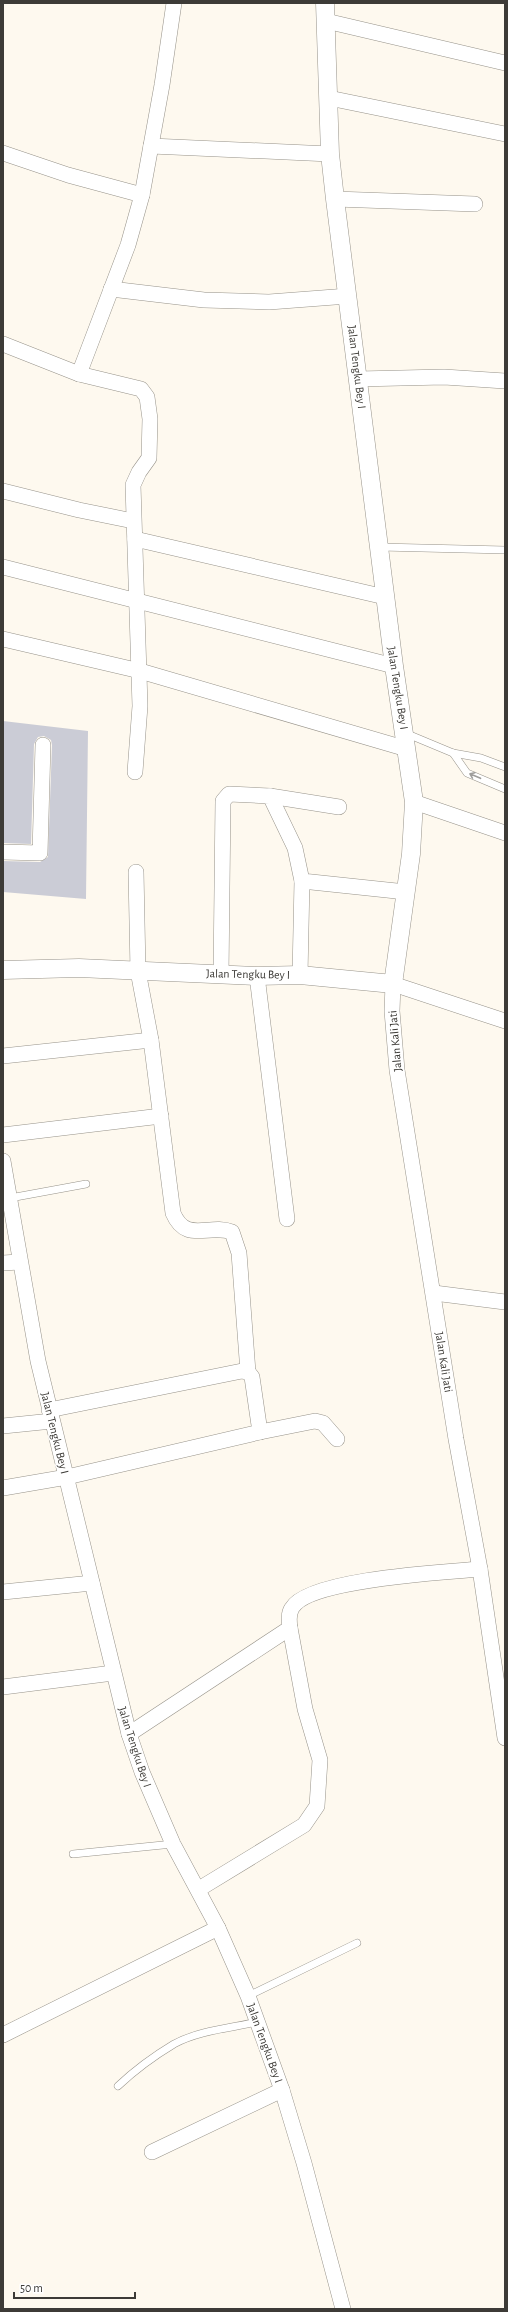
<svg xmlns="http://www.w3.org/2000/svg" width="508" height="2312" viewBox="0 0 508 2312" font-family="'Alegreya Sans',sans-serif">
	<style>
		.building { fill: #cbccd6 }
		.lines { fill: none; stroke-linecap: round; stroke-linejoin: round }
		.service-casing { stroke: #97938a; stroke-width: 8 }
		.minor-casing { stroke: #97938a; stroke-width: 16 }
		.tertiary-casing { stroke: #97938a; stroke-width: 19 }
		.service { stroke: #fff; stroke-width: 7 }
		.minor { stroke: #fff; stroke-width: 15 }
		.tertiary { stroke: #fff; stroke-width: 18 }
		.oneway { stroke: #9e9d9b }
		.labels { text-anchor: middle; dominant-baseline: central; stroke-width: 3; stroke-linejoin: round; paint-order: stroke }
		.street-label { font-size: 12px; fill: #3d3b37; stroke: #fff }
	</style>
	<rect width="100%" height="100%" fill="#fef9ef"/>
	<path class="building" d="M 3,721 L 88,731 L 86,899 L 3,892 L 3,861 L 40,862 L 48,857 L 52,745 L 51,740 L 44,736 L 38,737 L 34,744 L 31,844 L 3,843 Z"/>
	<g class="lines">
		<g class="service-casing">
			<g id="service">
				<path d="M 380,547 L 505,550"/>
				<path d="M 405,733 L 453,753 L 481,758 L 505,767"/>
				<path d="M 453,753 L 467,773 L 505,789"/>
				<path d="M 10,1198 L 86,1184"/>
				<path d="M 73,1854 L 173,1844"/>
				<path d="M 248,1996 L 357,1943"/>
				<path d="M 118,2086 C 135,2070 154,2056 174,2044 C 198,2031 230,2028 257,2022"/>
			</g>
		</g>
		<g class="minor-casing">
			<g id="minor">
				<path d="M 326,21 L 505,63"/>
				<path d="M 329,98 L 505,134"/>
				<path d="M 151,146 L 330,154"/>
				<path d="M 3,153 L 68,175 L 142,195"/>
				<path d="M 335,199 L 475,204"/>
				<path d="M 111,289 L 204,300 L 269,302 L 348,296"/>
				<path d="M 3,344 L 79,374 L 141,389 L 147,397 L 150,419 L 149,458 L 139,472 L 133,485 L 140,706 L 135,772"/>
				<path d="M 79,374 L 128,245 L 142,195 L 162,85 L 174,3"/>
				<path d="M 358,379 L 444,377 L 505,381"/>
				<path d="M 3,491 L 79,510 L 133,521"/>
				<path d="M 135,539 L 385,597"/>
				<path d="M 3,567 L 394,666"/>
				<path d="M 3,639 L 140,671 L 407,749"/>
				<path d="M 270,796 L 339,807"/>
				<path d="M 414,802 L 505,833"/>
				<path d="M 3,852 L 40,853 L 43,745"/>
				<path d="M 136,872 L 138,971 L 151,1040 L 173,1213 C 186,1244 209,1223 232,1232 L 239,1253 L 248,1372"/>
				<path d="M 221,975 L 223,801 L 229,794 L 270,796 L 295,848 L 302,881 L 406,892"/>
				<path d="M 300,975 L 302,881"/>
				<path d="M 257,976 L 287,1219"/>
				<path d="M 505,1021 L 393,984 L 392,1011 L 397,1070 L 456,1439 L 480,1569 L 505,1738"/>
				<path d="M 3,1056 L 151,1040"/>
				<path d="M 3,1135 L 161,1116"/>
				<path d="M 3,1161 L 38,1361 L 129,1734 L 142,1772 L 173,1844 L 218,1928 L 248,1996 L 282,2090 L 304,2163 L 343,2309"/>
				<path d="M 3,1263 L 19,1262"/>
				<path d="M 434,1293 L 505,1302"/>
				<path d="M 3,1426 L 52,1421"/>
				<path d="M 260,1432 L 315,1421 L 323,1423 L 337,1439"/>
				<path d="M 3,1488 L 67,1477 L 260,1432 L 252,1377 L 248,1372 L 242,1371 L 49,1410"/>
				<path d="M 3,1592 L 92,1583"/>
				<path d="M 3,1687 L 113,1673"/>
				<path d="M 129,1734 L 290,1628 C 289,1621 288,1614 292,1608 C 308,1579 446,1572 480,1569"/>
				<path d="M 199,1889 L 304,1825 L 317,1806 L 320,1760 L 305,1709 L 290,1628"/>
				<path d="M 3,2035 L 218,1928"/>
				<path d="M 152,2152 L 282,2090"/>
			</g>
		</g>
		<g class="tertiary-casing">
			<path id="tertiary" d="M 3,970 L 79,968 L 257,976 L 300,975 L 393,984 L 411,854 L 414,802 L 394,666 L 335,199 L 330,154 L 325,3"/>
		</g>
		<use href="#service" class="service"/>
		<use href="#minor" class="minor"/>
		<use href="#tertiary" class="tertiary"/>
	</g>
	<defs><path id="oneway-shaft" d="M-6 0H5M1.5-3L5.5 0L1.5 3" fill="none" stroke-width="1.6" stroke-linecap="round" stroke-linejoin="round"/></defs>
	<use class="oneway" href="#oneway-shaft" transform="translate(475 776) rotate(-157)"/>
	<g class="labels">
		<g class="street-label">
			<text transform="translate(357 367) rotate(83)">Jalan Tengku Bey I</text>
			<text transform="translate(398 688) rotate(81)">Jalan Tengku Bey I</text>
			<text transform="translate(248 974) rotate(1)">Jalan Tengku Bey I</text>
			<text transform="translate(395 1041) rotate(-95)">Jalan Kali Jati</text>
			<text transform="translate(444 1362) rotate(81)">Jalan Kali Jati</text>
			<text transform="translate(55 1433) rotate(76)">Jalan Tengku Bey I</text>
			<text transform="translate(135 1747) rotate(72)">Jalan Tengku Bey I</text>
			<text transform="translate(265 2043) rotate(70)">Jalan Tengku Bey I</text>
		</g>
	</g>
	<rect width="508" height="2312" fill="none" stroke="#3d3b37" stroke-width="8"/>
	<path d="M14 2292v6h121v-6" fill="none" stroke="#3d3b37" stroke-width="2"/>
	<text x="20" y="2292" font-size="12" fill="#3d3b37" stroke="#ffffff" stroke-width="3" paint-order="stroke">50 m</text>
</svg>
